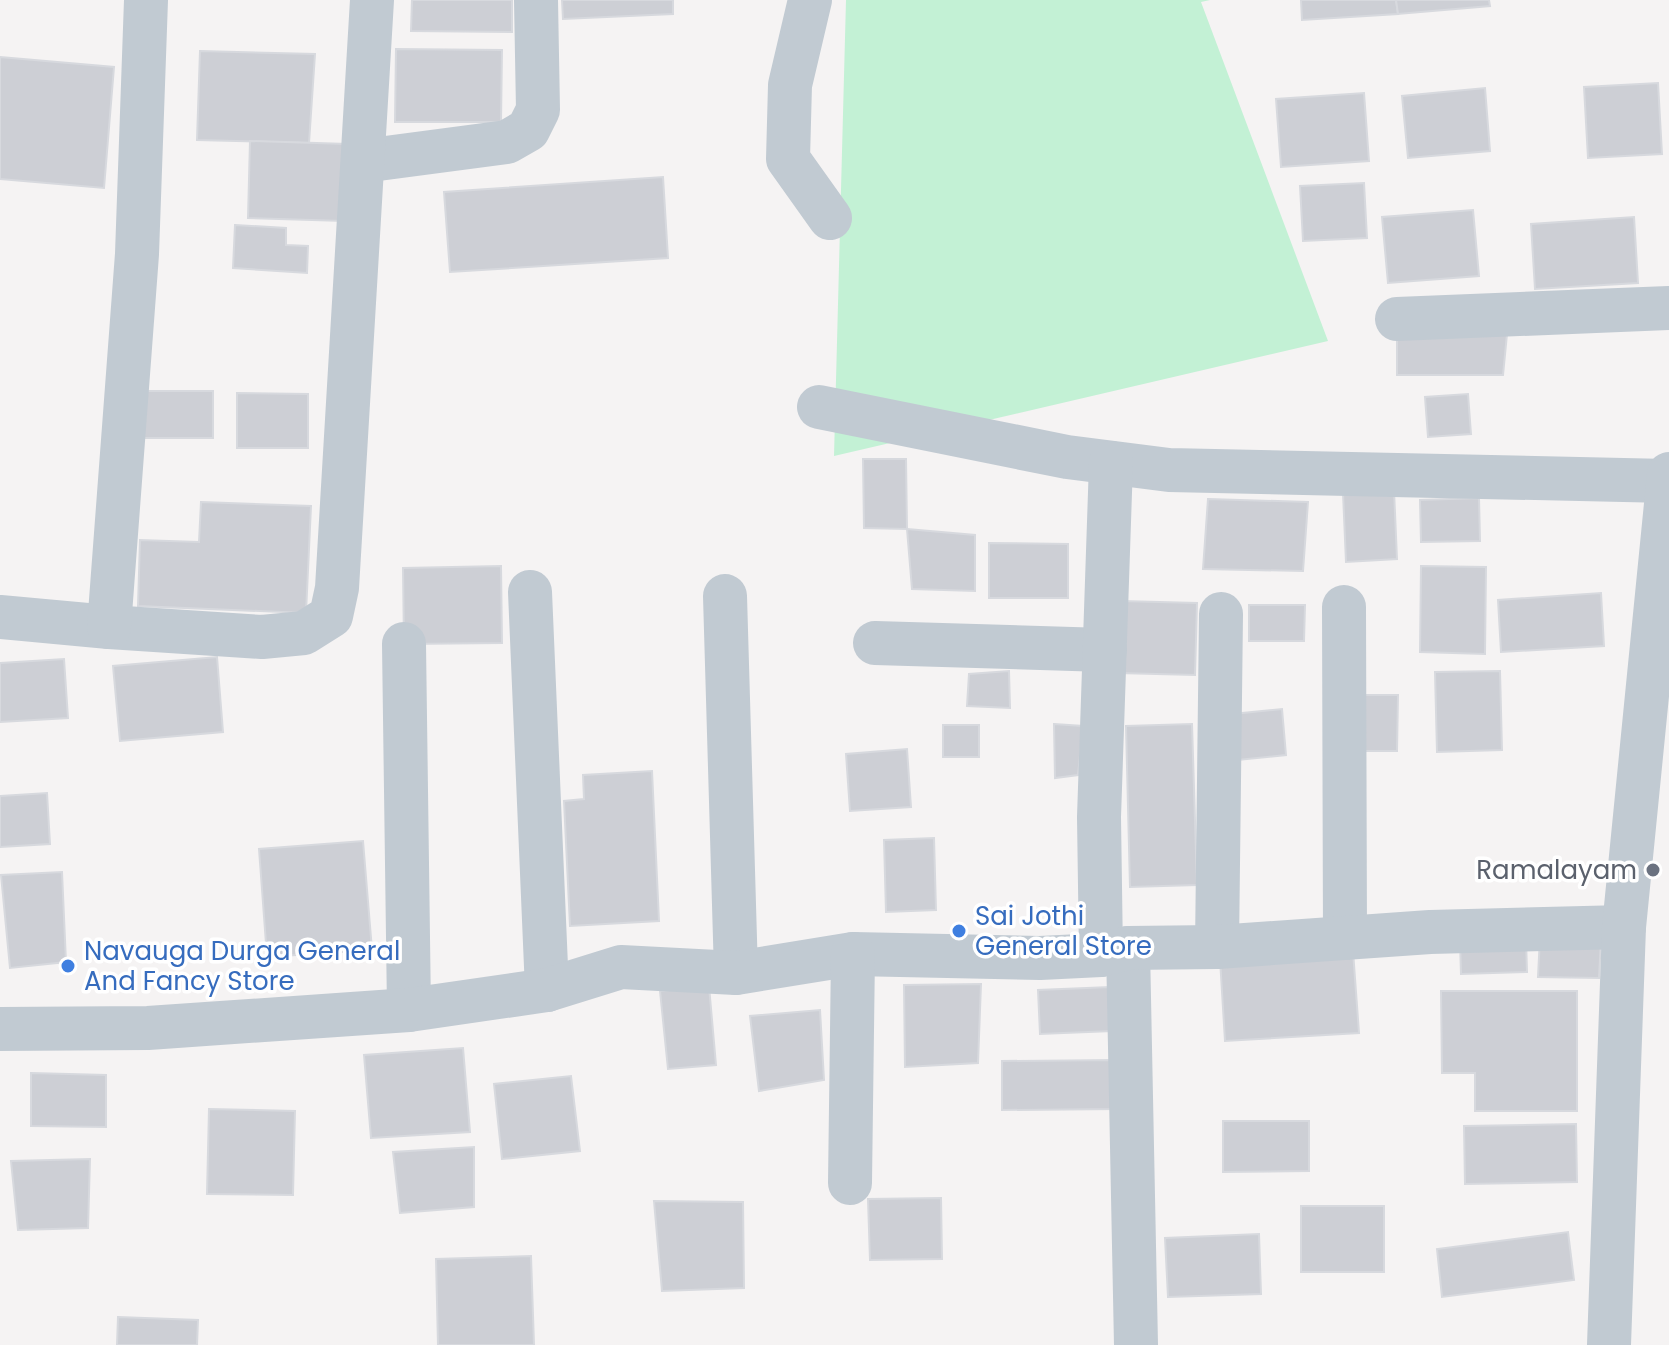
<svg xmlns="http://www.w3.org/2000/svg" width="1669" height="1345" viewBox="0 0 1669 1345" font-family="Poppins,sans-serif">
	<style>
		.green { fill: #c3f1d5 }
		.building { fill: #cdcfd5; stroke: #d7d9de; stroke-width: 2 }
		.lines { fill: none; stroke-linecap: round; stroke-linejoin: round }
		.minor { stroke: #c1cad2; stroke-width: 44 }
		.worship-dot { fill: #6b7280; stroke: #fff; stroke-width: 3 }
		.shop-dot { fill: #3f7fe0; stroke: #fff; stroke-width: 3 }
		.labels { text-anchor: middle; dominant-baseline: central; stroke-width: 7; stroke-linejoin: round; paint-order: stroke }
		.worship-label { font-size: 26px; fill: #5b616d; stroke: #fff; text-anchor: end }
		.shop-label { font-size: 26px; fill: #366cbe; stroke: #fff; text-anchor: start }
	</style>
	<rect width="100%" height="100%" fill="#f5f3f3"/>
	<path class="green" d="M 846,0 L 1210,0 L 1201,2 L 1328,341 L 834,456 Z"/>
	<g class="building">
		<path d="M 412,0 L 512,0 L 512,32 L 411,31 Z"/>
		<path d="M 562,0 L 673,0 L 673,14 L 563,19 Z"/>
		<path d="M 1301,0 L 1396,0 L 1398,14 L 1302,20 Z"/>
		<path d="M 1396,0 L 1489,0 L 1490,6 L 1398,14 Z"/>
		<path d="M 396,49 L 502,50 L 501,122 L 395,122 Z"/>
		<path d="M 200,51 L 315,54 L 309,143 L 197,140 Z"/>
		<path d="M 0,57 L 114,67 L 104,188 L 0,179 Z"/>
		<path d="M 1658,83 L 1662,154 L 1588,158 L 1584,87 Z"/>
		<path d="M 1485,88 L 1490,151 L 1408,158 L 1402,96 Z"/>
		<path d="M 1364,93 L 1369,161 L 1281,167 L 1276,99 Z"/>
		<path d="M 250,141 L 347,144 L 344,221 L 248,218 Z"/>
		<path d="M 663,177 L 668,258 L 450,272 L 444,192 Z"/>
		<path d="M 1364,183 L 1367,238 L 1303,241 L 1300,186 Z"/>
		<path d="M 1473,210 L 1479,276 L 1388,283 L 1382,217 Z"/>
		<path d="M 1634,217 L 1638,283 L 1535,289 L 1531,224 Z"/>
		<path d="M 235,225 L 286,228 L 286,245 L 308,246 L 307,273 L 233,268 Z"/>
		<path d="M 1397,319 L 1507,334 L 1503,375 L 1397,375 Z"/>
		<rect x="142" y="391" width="71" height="47"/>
		<path d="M 237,393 L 308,394 L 308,448 L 237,448 Z"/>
		<path d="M 1468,394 L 1471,434 L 1428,437 L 1425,397 Z"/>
		<path d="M 863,459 L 906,459 L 907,529 L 864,528 Z"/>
		<path d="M 1394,490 L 1397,559 L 1346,562 L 1343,493 Z"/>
		<path d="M 1479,498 L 1480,541 L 1421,542 L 1420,500 Z"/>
		<path d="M 1208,499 L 1308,502 L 1303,571 L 1203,569 Z"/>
		<path d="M 201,502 L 311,506 L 306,613 L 138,606 L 140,540 L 199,542 Z"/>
		<path d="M 907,529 L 975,535 L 975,591 L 912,589 Z"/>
		<path d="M 989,543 L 1068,544 L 1068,598 L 989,598 Z"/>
		<path d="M 501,566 L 502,643 L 404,644 L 403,568 Z"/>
		<path d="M 1421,566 L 1486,567 L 1485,654 L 1420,652 Z"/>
		<path d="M 1601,593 L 1604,646 L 1501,652 L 1498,600 Z"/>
		<path d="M 1121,601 L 1197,603 L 1195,675 L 1118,673 Z"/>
		<path d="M 1249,605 L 1305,605 L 1304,641 L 1249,641 Z"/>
		<path d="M 217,657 L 223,732 L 120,741 L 113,666 Z"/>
		<path d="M 64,659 L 68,718 L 0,722 L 0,663 Z"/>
		<path d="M 1009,671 L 1010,708 L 967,706 L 969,674 Z"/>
		<path d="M 1500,671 L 1502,750 L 1437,752 L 1435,672 Z"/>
		<path d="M 1362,695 L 1398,695 L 1397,751 L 1361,751 Z"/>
		<path d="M 1282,709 L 1286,755 L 1238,760 L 1233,714 Z"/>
		<path d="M 1054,724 L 1083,726 L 1078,775 L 1055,778 Z"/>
		<path d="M 1192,724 L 1197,885 L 1130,887 L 1126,726 Z"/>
		<rect x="943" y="725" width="36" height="32"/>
		<path d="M 907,749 L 911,807 L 850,811 L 846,754 Z"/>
		<path d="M 652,771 L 659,921 L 570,926 L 564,801 L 584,799 L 583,775 Z"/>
		<path d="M 47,793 L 50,844 L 0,847 L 0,796 Z"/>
		<path d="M 934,838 L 936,910 L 886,912 L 884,840 Z"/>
		<path d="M 363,841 L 372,950 L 267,957 L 259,849 Z"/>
		<path d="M 62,872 L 66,962 L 10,968 L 1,875 Z"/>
		<path d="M 1540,937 L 1601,939 L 1599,978 L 1538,977 Z"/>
		<path d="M 1526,939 L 1527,972 L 1461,974 L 1460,941 Z"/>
		<path d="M 1353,951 L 1359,1033 L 1225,1041 L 1220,959 Z"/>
		<path d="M 981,984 L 978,1063 L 905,1067 L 904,985 Z"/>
		<path d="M 709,986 L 716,1065 L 668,1069 L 660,991 Z"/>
		<path d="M 1110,987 L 1112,1031 L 1040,1034 L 1038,990 Z"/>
		<path d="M 1441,991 L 1577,991 L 1577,1111 L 1475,1111 L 1475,1073 L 1442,1073 Z"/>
		<path d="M 820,1010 L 824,1080 L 759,1091 L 750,1016 Z"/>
		<path d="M 463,1048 L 470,1132 L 371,1138 L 364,1055 Z"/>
		<path d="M 1116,1060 L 1117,1109 L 1002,1110 L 1002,1061 Z"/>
		<path d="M 31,1073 L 106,1075 L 106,1127 L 31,1126 Z"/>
		<path d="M 571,1076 L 580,1151 L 502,1159 L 494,1084 Z"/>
		<path d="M 209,1109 L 295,1111 L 293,1195 L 207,1194 Z"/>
		<path d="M 1223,1121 L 1309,1121 L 1309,1171 L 1223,1172 Z"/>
		<path d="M 1576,1124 L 1577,1182 L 1465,1184 L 1464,1126 Z"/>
		<path d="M 474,1147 L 474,1207 L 400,1213 L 393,1152 Z"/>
		<path d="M 90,1159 L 88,1228 L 18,1230 L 11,1161 Z"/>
		<path d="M 941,1198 L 942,1259 L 870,1260 L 868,1199 Z"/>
		<path d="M 654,1201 L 743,1202 L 744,1288 L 662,1291 Z"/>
		<rect x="1301" y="1206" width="83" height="66"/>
		<path d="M 1568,1232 L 1574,1280 L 1442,1297 L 1437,1249 Z"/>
		<path d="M 1259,1234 L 1261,1294 L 1168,1297 L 1165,1238 Z"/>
		<path d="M 531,1256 L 534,1345 L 438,1345 L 436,1259 Z"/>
		<path d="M 118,1317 L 198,1320 L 197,1345 L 117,1345 Z"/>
	</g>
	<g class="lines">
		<g class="minor">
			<path d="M 810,0 L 790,85 L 788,159 L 830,218"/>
			<path d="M 363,161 L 507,142 L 528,130 L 538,110 L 536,0"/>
			<path d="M 1397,319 L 1669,308"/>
			<path d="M 819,407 L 1067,457 L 1169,470 L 1668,481"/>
			<path d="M 530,592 L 547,990"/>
			<path d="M 725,596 L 736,973"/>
			<path d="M 1344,607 L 1345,938"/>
			<path d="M 0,617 L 109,627 L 262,637 L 304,633 L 331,616 L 337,588 L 372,0"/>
			<path d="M 109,627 L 137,254 L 146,0"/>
			<path d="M 875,643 L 1105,650"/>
			<path d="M 404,644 L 409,1010"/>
			<path d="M 1217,947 L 1221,614"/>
			<path d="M 1128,948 L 1136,1345"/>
			<path d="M 1101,955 L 1099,817 L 1111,463"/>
			<path d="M 0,1029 L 148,1028 L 409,1010 L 547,990 L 621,967 L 736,973 L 853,954 L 1040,958 L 1101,955 L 1128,948 L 1217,947 L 1430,932 L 1624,927"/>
			<path d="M 850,1183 L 853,954"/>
			<path d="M 1609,1345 L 1624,927 L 1669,474"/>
		</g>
	</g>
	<circle class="worship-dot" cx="1653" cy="870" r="8"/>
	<g class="shop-dot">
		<circle cx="959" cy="931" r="8"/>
		<circle cx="68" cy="966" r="8"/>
	</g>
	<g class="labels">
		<g class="worship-label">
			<text x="1637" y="870">Ramalayam</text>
		</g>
		<g class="shop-label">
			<text x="975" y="916">Sai Jothi<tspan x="975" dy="30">General Store</tspan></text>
			<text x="84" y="951">Navauga Durga General<tspan x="84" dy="30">And Fancy Store</tspan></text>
		</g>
	</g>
</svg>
